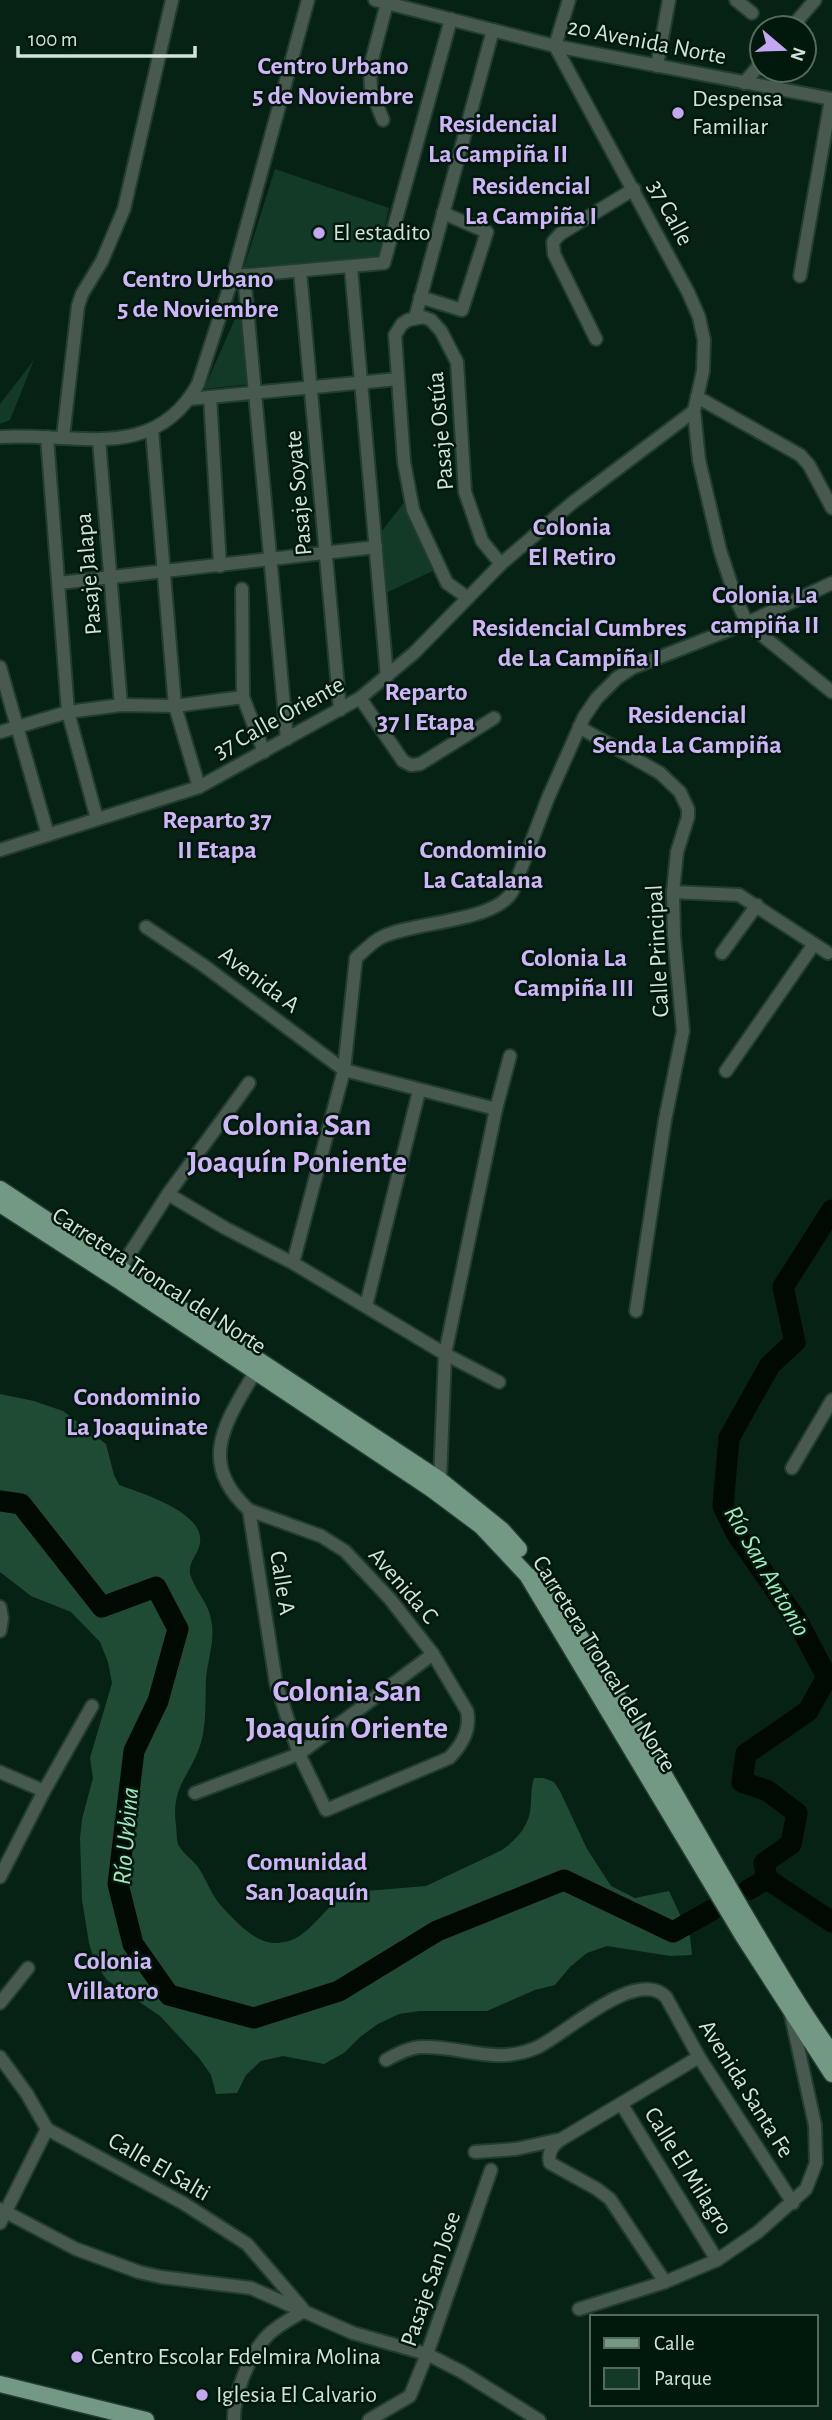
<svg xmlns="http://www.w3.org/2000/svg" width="832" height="2420" viewBox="0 0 832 2420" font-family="'Alegreya Sans',sans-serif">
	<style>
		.green { fill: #123a27 }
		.forest { fill: #1f4b35 }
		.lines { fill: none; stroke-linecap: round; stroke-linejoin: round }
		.river { stroke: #000902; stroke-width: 21 }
		.minor-casing { stroke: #223d30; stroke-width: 16 }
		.major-casing { stroke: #223d30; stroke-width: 19 }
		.minor { stroke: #485a50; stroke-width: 12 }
		.major { stroke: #739984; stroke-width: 16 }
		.poi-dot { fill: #c5a7f1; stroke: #00190c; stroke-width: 2.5 }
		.labels { text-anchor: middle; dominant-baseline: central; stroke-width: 5; stroke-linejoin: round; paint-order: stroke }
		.street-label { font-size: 24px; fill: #d2e3d9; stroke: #00190c }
		.poi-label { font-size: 24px; fill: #d2e3d9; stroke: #00190c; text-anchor: start }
		.neighbourhood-label { font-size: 26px; font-weight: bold; fill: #d1b5fa; stroke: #00190c }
		.water-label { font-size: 26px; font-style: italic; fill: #9ee8c0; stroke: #00190c }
		.district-label { font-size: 32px; font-weight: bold; fill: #d1b5fa; stroke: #00190c }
	</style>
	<rect width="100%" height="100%" fill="#052215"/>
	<g class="green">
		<path d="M 275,169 L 389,208 L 378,258 L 244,267 Z"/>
		<path d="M 242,303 L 251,384 L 204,389 Z"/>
		<path d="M 34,360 L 10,420 L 0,424 L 0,404 Z"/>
		<path d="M 406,500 L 439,568 L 386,593 L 381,532 Z"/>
	</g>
	<path class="forest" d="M 0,1394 L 34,1401 L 63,1411 L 71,1417 L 106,1444 L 114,1475 L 119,1485 C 141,1493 205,1512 200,1543 C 198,1556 186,1563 191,1577 C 198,1595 210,1604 212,1625 C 214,1643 208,1660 206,1678 C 205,1701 207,1724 200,1746 C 188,1779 171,1787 176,1825 C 177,1831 176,1841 179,1846 C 184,1855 195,1861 200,1870 C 209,1885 212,1897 225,1910 C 238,1924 257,1944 277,1943 C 312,1942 323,1901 354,1892 L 426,1886 L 500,1851 C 513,1843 527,1829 530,1812 C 532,1800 530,1790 534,1778 L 544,1778 L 554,1782 L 560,1791 L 587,1849 L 611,1886 L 635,1898 L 669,1891 L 690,1936 L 692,1955 L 670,1956 L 607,1946 L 587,1953 L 570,1967 L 555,1985 L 535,1990 L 487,2011 L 420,2011 L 399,2014 L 378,2024 L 360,2037 L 344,2053 L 324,2064 L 283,2056 L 261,2061 L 246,2075 L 237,2093 L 216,2094 L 211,2075 L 199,2058 L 160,2016 L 107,1980 L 95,1963 L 89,1943 L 82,1900 L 80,1838 L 82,1819 L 93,1778 L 90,1758 L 112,1683 L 108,1662 L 100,1642 L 71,1612 L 31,1596 L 0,1572 Z"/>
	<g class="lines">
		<g class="river">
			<path d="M 0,1501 L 21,1504 L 102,1607 L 156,1587 L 178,1629 L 158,1701 L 134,1751 L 118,1884 L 133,1944 L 169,1995 L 254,2018 L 339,1991 L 437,1931 L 564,1880 L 673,1932 L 712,1910"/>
			<path d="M 767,1879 L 764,1863 L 791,1844 L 797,1813 L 768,1791 L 742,1782 L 746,1754 L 808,1711 L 827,1677 L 798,1622 L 736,1533 L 723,1506 L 729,1438 L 770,1365 L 795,1342 L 783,1287 L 832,1210"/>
			<path d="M 767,1879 L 832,1922"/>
			<path d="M 748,1890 L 767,1879"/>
		</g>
		<g class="minor-casing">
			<g id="minor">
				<path d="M 375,0 L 555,46 L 832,99"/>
				<path d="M 736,0 L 752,13"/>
				<path d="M 791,28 L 815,0"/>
				<path d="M 555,46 L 688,292 L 699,317 L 704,340 L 703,371 L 694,411 L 699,460 L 720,550 L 736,599 L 747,623 L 832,692"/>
				<path d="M 555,46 L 569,0"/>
				<path d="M 657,66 L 669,0"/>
				<path d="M 744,83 L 762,62"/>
				<path d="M 383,120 L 371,90 L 370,67 L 387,3"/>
				<path d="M 351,268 L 387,677"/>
				<path d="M 300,271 L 340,710"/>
				<path d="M 244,275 L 287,739"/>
				<path d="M 237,276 L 384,263 L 451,19"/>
				<path d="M 800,276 L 831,99"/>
				<path d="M 420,297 L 462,310 L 487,232 L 443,213"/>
				<path d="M 415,318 L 493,30"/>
				<path d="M 596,339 L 554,254 L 553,242 L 560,234 L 634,189"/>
				<path d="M 210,397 L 220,566"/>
				<path d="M 697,397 L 800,455 L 809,465 L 832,508"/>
				<path d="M 189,399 L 398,379"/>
				<path d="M 152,430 L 175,706 L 199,787"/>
				<path d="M 0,437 C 74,432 154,464 198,384 L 233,276 L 308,0"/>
				<path d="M 47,437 L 68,712 L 97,819"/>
				<path d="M 63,437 L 78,306 L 82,294 L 102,261 L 124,209 L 172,0"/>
				<path d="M 99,440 L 121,705"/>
				<path d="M 59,583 L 376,547"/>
				<path d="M 242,589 L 243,697 L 264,752"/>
				<path d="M 468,598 L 447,583 L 413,510 L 404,462 L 395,335 L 402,324 L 408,320 L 423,317 L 431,320 L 441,331 L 457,362 L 465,492 L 482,541 L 501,564"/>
				<path d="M 0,667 L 48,835"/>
				<path d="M 360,698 L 403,761 L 411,765 L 420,764 L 494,718"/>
				<path d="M 579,727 L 660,773 L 680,792 L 688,809 L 688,817 L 677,852 L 673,892 L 674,936 L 683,1031 L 665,1120 L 636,1311"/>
				<path d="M 0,732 L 68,712 L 121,705 L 175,706 L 243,697"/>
				<path d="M 0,850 L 199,787 L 360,698 L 414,653 L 501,564 L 572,503 L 694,411"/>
				<path d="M 673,892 L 739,895 L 828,953"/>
				<path d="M 146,927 L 203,965 L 344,1070 L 496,1109"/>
				<path d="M 722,953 L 757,905"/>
				<path d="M 726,1071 L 814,944"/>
				<path d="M 168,1194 L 225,1228 L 293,1263 L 445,1354 L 499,1382"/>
				<path d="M 293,1263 L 344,1070 L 356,958 C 364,951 373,941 382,937 C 415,921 498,922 513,890 L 548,798 L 584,717 L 597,698 L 617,678 L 632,668 L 747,623 L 832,583"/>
				<path d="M 116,1275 L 168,1194 L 249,1083"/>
				<path d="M 366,1306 L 419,1091"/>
				<path d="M 792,1468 L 832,1400"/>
				<path d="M 440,1480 L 445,1354 L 496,1109 L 510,1056"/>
				<path d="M 249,1510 L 321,1536 L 345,1551 L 390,1599 L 433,1654 L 467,1711 C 471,1729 462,1745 449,1758 L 326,1810 L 299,1754 L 276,1683 L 249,1510 C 196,1462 226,1422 255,1372"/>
				<path d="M 0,1607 L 2,1618 L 0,1631"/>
				<path d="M 0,1772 L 44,1791"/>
				<path d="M 195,1793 L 299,1754 L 433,1654"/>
				<path d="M 0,1877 L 44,1791 L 92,1706"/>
				<path d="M 0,2003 L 28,1968"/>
				<path d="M 0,2057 L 27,2094 L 47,2129 L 183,2203 L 247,2244 L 302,2308"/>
				<path d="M 386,2060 C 397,2054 410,2047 422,2047 C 464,2046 496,2066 538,2047 C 567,2033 636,1967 666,1997 L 699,2057 L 793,2203"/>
				<path d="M 622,2105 L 717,2260"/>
				<path d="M 475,2152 L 516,2149 L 557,2140"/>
				<path d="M 0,2209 L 76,2249 L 139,2272 L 161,2277 L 251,2288 L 353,2333 L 427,2354 L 462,2372 L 539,2420"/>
				<path d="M 0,2223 L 47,2129"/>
				<path d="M 665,2282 L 610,2199 L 597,2189 L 550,2163 C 547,2153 552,2146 560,2140 L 699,2057"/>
				<path d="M 579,2309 L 665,2282 L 717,2260 L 758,2232 L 806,2189 L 816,2163 L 815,2125 L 791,2015"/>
				<path d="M 234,2420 C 233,2395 250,2353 268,2335 C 278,2325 292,2318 304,2311"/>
				<path d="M 369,2420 L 410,2396 L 427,2354 L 491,2170"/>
			</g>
		</g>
		<g class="major-casing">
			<g id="major">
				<path d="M 0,1189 L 440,1480 L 502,1530 L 519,1549"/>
				<path d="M 0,1204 L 121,1282 L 430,1488 L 481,1526 L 527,1575 L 743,1936 L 832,2074"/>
				<path d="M 538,1575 C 614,1681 676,1797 741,1908 C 770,1957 799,2008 832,2053"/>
				<path d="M 0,2384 L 146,2420"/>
			</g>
		</g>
		<use href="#minor" class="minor"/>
		<use href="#major" class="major"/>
	</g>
	<g class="poi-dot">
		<circle cx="678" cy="113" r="7"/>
		<circle cx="319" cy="233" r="7"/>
		<circle cx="77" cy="2357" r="7"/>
		<circle cx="202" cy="2395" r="7"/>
	</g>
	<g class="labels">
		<g class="street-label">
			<text transform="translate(647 42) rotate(11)">20 Avenida Norte</text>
			<text transform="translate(670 213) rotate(62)">37 Calle</text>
			<text transform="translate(441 431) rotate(-95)">Pasaje Ostúa</text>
			<text transform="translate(299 493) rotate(-95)">Pasaje Soyate</text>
			<text transform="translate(89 574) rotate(-95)">Pasaje Jalapa</text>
			<text transform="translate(279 718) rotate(-29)">37 Calle Oriente</text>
			<text transform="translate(658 951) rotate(-93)">Calle Principal</text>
			<text transform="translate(259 980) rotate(37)">Avenida A</text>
			<text transform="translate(159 1281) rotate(33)">Carretera Troncal del Norte</text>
			<text transform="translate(282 1583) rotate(81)">Calle A</text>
			<text transform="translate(403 1586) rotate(49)">Avenida C</text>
			<text transform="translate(604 1664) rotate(58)">Carretera Troncal del Norte</text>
			<text transform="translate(746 2089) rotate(58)">Avenida Santa Fe</text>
			<text transform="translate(159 2167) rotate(30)">Calle El Salti</text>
			<text transform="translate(688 2171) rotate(58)">Calle El Milagro</text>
			<text transform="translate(431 2279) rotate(-71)">Pasaje San Jose</text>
		</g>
		<g class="poi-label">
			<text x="692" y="99">Despensa<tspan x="692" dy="28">Familiar</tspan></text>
			<text x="333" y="233">El estadito</text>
			<text x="91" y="2357">Centro Escolar Edelmira Molina</text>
			<text x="216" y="2395">Iglesia El Calvario</text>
		</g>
		<g class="neighbourhood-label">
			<text x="333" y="66">Centro Urbano<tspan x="333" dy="30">5 de Noviembre</tspan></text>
			<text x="498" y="124">Residencial<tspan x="498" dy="30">La Campiña II</tspan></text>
			<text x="531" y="186">Residencial<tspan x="531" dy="30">La Campiña I</tspan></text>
			<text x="198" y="279">Centro Urbano<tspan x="198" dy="30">5 de Noviembre</tspan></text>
			<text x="572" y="527">Colonia<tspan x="572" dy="30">El Retiro</tspan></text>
			<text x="765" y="595">Colonia La<tspan x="765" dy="30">campiña II</tspan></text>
			<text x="579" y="628">Residencial Cumbres<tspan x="579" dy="30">de La Campiña I</tspan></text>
			<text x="426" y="692">Reparto<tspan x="426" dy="30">37 I Etapa</tspan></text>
			<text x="687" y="715">Residencial<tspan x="687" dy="30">Senda La Campiña</tspan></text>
			<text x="217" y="820">Reparto 37<tspan x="217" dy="30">II Etapa</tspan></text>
			<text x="483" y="850">Condominio<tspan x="483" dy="30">La Catalana</tspan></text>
			<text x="574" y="958">Colonia La<tspan x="574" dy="30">Campiña III</tspan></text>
			<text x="137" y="1397">Condominio<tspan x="137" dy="30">La Joaquinate</tspan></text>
			<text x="307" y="1862">Comunidad<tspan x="307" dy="30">San Joaquín</tspan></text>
			<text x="113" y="1961">Colonia<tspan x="113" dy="30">Villatoro</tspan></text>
		</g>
		<g class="water-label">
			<text transform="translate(767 1571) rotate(60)">Río San Antonio</text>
			<text transform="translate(126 1836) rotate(-85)">Río Urbina</text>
		</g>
		<g class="district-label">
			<text x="297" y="1125">Colonia San<tspan x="297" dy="37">Joaquín Poniente</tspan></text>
			<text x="347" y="1691">Colonia San<tspan x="347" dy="37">Joaquín Oriente</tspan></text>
		</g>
	</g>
	<rect x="590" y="2315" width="228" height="91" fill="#00190c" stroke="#546a5e" stroke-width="2"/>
	<rect x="604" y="2338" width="35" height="10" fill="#739984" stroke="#546a5e" stroke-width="2"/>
	<text x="654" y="2350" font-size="21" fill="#d2e3d9">Calle</text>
	<rect x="604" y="2368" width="35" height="21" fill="#123a27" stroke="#546a5e" stroke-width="2"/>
	<text x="654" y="2385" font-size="21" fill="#d2e3d9">Parque</text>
	<g transform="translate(783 49) rotate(109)"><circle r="33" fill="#00190c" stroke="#546a5e" stroke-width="2"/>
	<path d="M0-5L12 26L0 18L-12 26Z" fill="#c5a7f1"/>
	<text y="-10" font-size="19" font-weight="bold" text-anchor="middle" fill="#d2e3d9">N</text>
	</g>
	<path d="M18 46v10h177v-10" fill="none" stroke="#d2e3d9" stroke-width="3.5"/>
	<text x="28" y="46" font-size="21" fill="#d2e3d9" stroke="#00190c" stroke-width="5" paint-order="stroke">100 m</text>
</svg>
